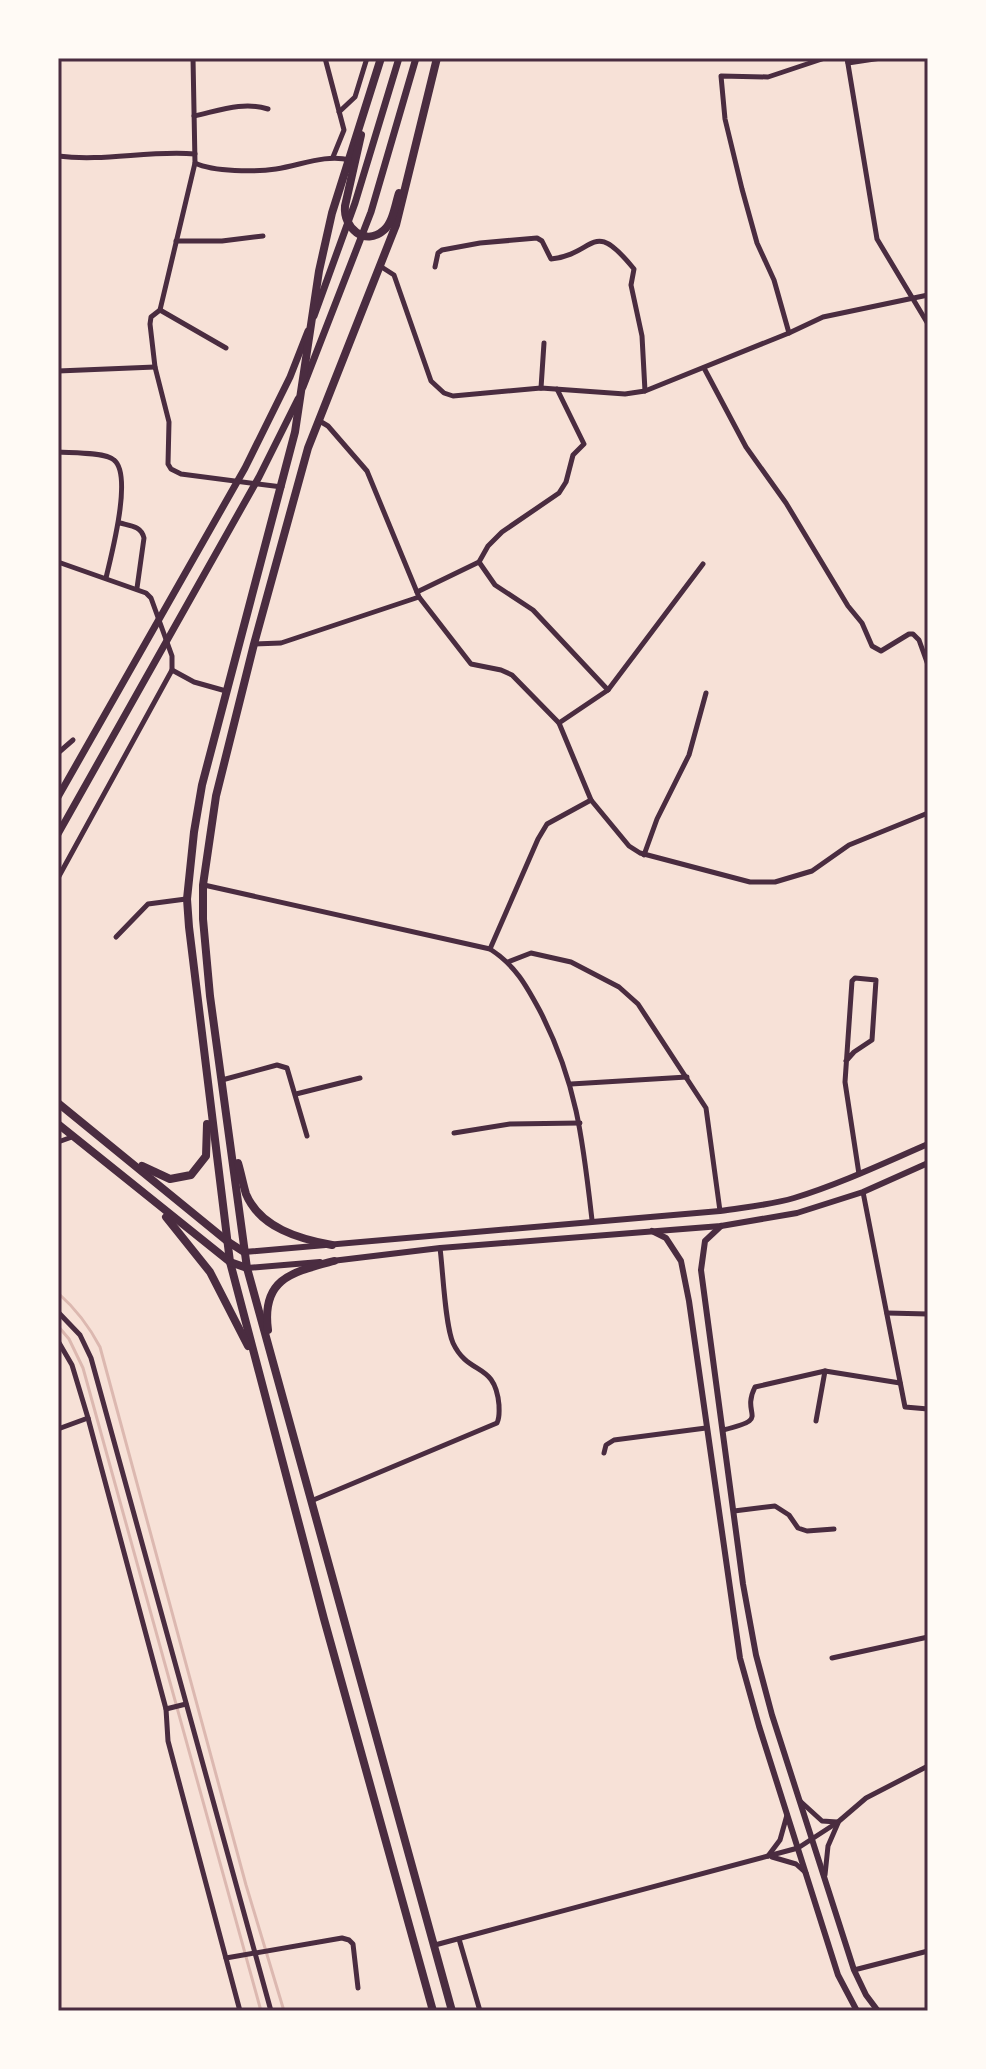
<svg xmlns="http://www.w3.org/2000/svg" width="986" height="2069" viewBox="0 0 986 2069" font-family="Raleway,sans-serif">
	<style>
		.lines { fill: none; stroke-linecap: round; stroke-linejoin: round }
		.stream { stroke: #dcb8b0; stroke-width: 3 }
		.minor { stroke: #4a2c40; stroke-width: 5 }
		.secondary { stroke: #4a2c40; stroke-width: 6 }
		.primary { stroke: #4a2c40; stroke-width: 7 }
		.trunk { stroke: #4a2c40; stroke-width: 8 }
		.neatline { fill: none; stroke: #4a2c40; stroke-width: 3 }
	</style>
	<rect width="100%" height="100%" fill="#f7e1d7"/>
	<g class="lines">
		<g class="stream">
			<path d="M 58,1293 C 76,1309 89,1326 100,1347 L 246,1885 L 284,2011"/>
			<path d="M 58,1326 L 69,1339 L 83,1368 L 261,2011"/>
		</g>
		<g class="minor">
			<path d="M 193,58 L 195,163 C 214,172 255,172 276,169 C 302,165 325,154 350,160"/>
			<path d="M 325,58 L 344,130 L 333,157"/>
			<path d="M 847,58 L 877,239 L 928,324"/>
			<path d="M 848,63 L 881,58"/>
			<path d="M 339,112 L 355,97 L 367,58"/>
			<path d="M 194,116 C 218,111 243,101 268,109"/>
			<path d="M 58,156 C 104,162 149,150 195,154"/>
			<path d="M 195,163 L 160,310 L 151,317 L 150,324 L 155,367 L 169,422 L 168,464 L 171,469 L 181,474 L 282,487"/>
			<path d="M 176,241 L 222,241 L 263,236"/>
			<path d="M 380,266 L 394,275 L 431,381 L 444,393 L 453,396 L 541,388 L 625,394 L 645,391 L 789,333 L 823,317 L 928,295"/>
			<path d="M 435,267 L 438,253 L 442,250 L 480,243 L 537,238 L 542,241 L 551,259 C 597,254 591,216 634,269 L 631,285 L 642,336 L 645,391"/>
			<path d="M 160,310 L 226,348"/>
			<path d="M 789,333 L 774,280 L 757,243 L 742,189 L 725,119 L 721,76 L 768,77 L 825,58"/>
			<path d="M 704,368 L 746,447 L 786,503 L 848,606 L 862,623 L 872,646 L 881,651 L 909,634 L 913,634 L 919,640 L 928,665"/>
			<path d="M 58,371 L 155,367"/>
			<path d="M 541,388 L 544,343"/>
			<path d="M 318,420 L 328,426 L 367,471 L 419,597 L 471,664 L 501,670 L 512,675 L 559,723 L 591,800 L 629,846 L 640,853 L 750,882 L 775,882 L 812,871 L 849,845 L 928,813"/>
			<path d="M 58,452 C 71,453 105,452 114,460 C 133,475 111,556 106,578"/>
			<path d="M 58,500 L 58,525"/>
			<path d="M 120,523 C 131,526 141,526 144,538 L 137,588"/>
			<path d="M 58,562 L 146,593 L 151,598 L 172,656 L 172,670 L 194,682 L 226,691"/>
			<path d="M 479,562 L 495,585 L 533,610 L 608,690"/>
			<path d="M 417,592 L 479,562 L 488,546 L 502,532 L 559,493 L 566,482 L 573,455 L 584,444 L 557,389"/>
			<path d="M 254,644 L 281,643 L 419,597"/>
			<path d="M 559,723 L 608,690 L 703,564"/>
			<path d="M 58,753 L 73,740"/>
			<path d="M 644,855 L 657,819 L 689,755 L 706,693"/>
			<path d="M 58,878 L 172,670"/>
			<path d="M 204,885 L 490,949 C 515,965 526,985 540,1011 C 577,1083 583,1141 592,1220"/>
			<path d="M 116,937 L 148,904 L 186,899"/>
			<path d="M 490,949 L 538,839 L 547,824 L 591,800"/>
			<path d="M 508,962 L 531,953 L 571,962 L 619,987 L 638,1004 L 706,1108 L 720,1211"/>
			<path d="M 846,1061 L 854,1052 L 872,1040 L 876,980 L 855,978 L 852,981 L 845,1082 L 859,1174"/>
			<path d="M 222,1080 L 277,1065 L 287,1068 L 307,1136"/>
			<path d="M 571,1084 L 687,1077"/>
			<path d="M 296,1094 L 360,1078"/>
			<path d="M 454,1133 L 510,1124 L 580,1123"/>
			<path d="M 58,1142 L 72,1137"/>
			<path d="M 863,1192 L 905,1407 L 928,1409"/>
			<path d="M 58,1312 L 80,1335 L 91,1358 L 271,2011"/>
			<path d="M 887,1313 L 928,1314"/>
			<path d="M 58,1341 L 72,1365 L 88,1418 L 166,1709 L 168,1741 L 240,2011"/>
			<path d="M 816,1421 L 825,1371"/>
			<path d="M 58,1429 L 88,1418"/>
			<path d="M 723,1430 C 773,1418 740,1417 755,1387 L 825,1371 L 900,1383"/>
			<path d="M 604,1453 L 606,1445 L 614,1440 L 706,1428"/>
			<path d="M 311,1501 L 497,1423 C 500,1417 499,1412 499,1405 C 495,1361 469,1377 453,1343 C 445,1325 443,1271 440,1248"/>
			<path d="M 734,1511 L 775,1506 L 789,1515 L 798,1528 L 807,1531 L 834,1529"/>
			<path d="M 832,1658 L 928,1637"/>
			<path d="M 166,1709 L 186,1704"/>
			<path d="M 800,1801 L 822,1821 L 837,1822"/>
			<path d="M 768,1856 L 780,1840 L 787,1815"/>
			<path d="M 772,1857 L 796,1864 L 806,1873"/>
			<path d="M 825,1875 L 828,1846 L 838,1823"/>
			<path d="M 459,1939 L 480,2011"/>
			<path d="M 435,1945 L 798,1848 L 838,1822 L 866,1798 L 928,1766"/>
			<path d="M 226,1958 L 342,1938 L 349,1940 L 353,1944 L 358,1988"/>
			<path d="M 854,1970 L 928,1951"/>
		</g>
		<g class="secondary">
			<path d="M 721,1226 L 705,1241 L 701,1270 L 743,1584 L 756,1655 L 772,1715 L 854,1970 L 866,1995 L 878,2011"/>
			<path d="M 652,1231 L 666,1238 L 681,1261 L 689,1301 L 740,1658 L 759,1726 L 838,1975 L 857,2011"/>
			<path d="M 244,1252 L 720,1211 C 745,1207 771,1205 794,1198 C 840,1184 884,1163 928,1144"/>
			<path d="M 332,1261 L 440,1248 L 721,1226 L 797,1213 L 863,1192 L 928,1163"/>
			<path d="M 247,1268 L 320,1262"/>
		</g>
		<g class="primary">
			<path d="M 314,316 L 355,203 L 399,58"/>
			<path d="M 303,387 L 371,212 L 416,58"/>
			<path d="M 58,797 L 245,468 L 290,377 L 308,331"/>
			<path d="M 58,834 L 259,477 L 298,399"/>
		</g>
		<g class="trunk">
			<path d="M 381,58 L 332,213 L 319,271 L 295,432 L 202,785 L 194,832 L 187,899 L 189,927 L 230,1262 L 324,1619 L 433,2011"/>
			<path d="M 437,58 L 396,225 L 308,448 L 254,644 L 216,796 L 203,885 L 203,919 L 210,996 L 247,1268 L 452,2011"/>
			<path d="M 361,135 L 345,206 C 343,228 365,247 384,230 C 393,222 395,205 399,193"/>
			<path d="M 58,1103 L 227,1241 L 244,1252"/>
			<path d="M 58,1124 L 230,1262 L 247,1268"/>
			<path d="M 238,1163 C 241,1173 243,1184 246,1194 C 260,1228 300,1239 332,1245"/>
			<path d="M 142,1166 L 170,1179 L 191,1175 L 206,1156 L 207,1124"/>
			<path d="M 166,1217 L 210,1272 L 248,1346"/>
			<path d="M 268,1330 C 261,1278 293,1272 334,1261"/>
		</g>
	</g>
	<rect width="986" height="2069" fill="none" stroke="#fffaf5" stroke-width="120"/>
	<rect x="60" y="60" width="866" height="1949" class="neatline"/>
</svg>
